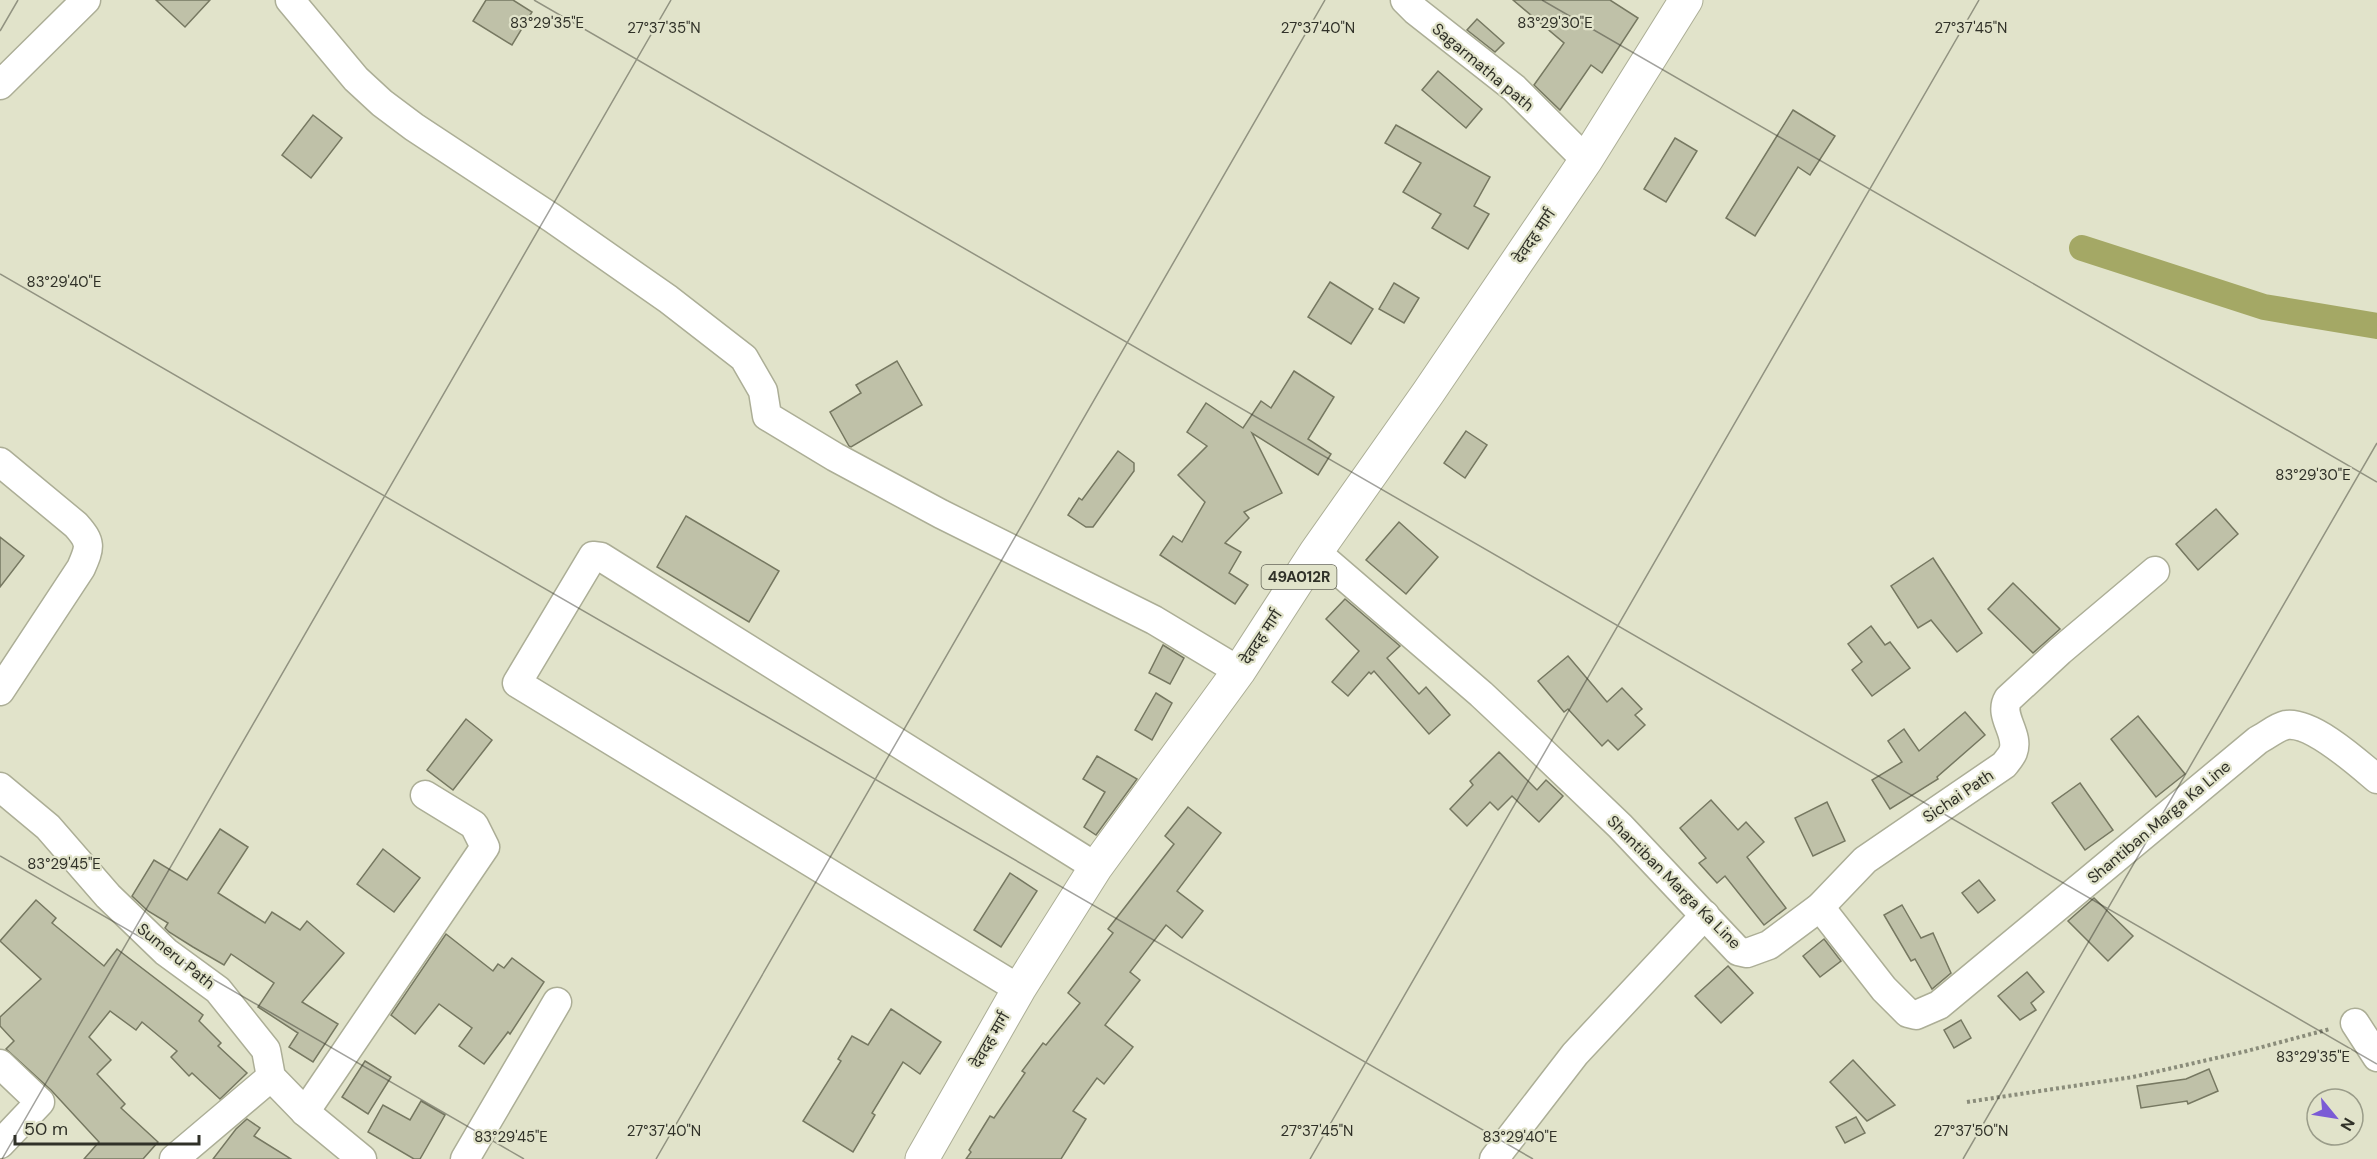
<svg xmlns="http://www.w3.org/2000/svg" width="2377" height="1159" viewBox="0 0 2377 1159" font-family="'DM Sans','Noto Sans Devanagari',sans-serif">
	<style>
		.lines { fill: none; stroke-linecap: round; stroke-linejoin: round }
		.canal { stroke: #a4a865; stroke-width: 26 }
		.building { fill: #bfc1a8; stroke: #767861; stroke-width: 1.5 }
		.minor-casing { stroke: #acae96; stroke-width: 31 }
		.primary-casing { stroke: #acae96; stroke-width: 35 }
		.path { stroke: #8a8c7a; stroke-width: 4; stroke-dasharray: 3 3; stroke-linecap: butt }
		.minor { stroke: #fff; stroke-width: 28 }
		.primary { stroke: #fff; stroke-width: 33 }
		.ticks { fill: none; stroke: #303128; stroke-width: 1.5; stroke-opacity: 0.45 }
		.labels { text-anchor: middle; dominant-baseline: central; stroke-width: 4.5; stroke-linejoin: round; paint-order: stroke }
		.shield { fill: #e1e3ca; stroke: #656659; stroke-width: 1.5 }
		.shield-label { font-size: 15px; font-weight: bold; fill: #303128 }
		.street-label { font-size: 16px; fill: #303128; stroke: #e1e3ca }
		.ticks-label { font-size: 15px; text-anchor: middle; fill: #303128; stroke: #e1e3ca; stroke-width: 4.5; stroke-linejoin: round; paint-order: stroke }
	</style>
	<rect width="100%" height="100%" fill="#e1e3ca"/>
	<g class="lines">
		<path class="canal" d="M 2082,248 L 2264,307 L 2377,326"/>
	</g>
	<g class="building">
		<path d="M 156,0 L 210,0 L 185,27 Z"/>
		<path d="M 486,0 L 513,0 L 532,12 L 512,45 L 473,21 Z"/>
		<path d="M 1513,0 L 1610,0 L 1638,18 L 1602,73 L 1591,65 L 1560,110 L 1534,85 L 1564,43 Z"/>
		<path d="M 1477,19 L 1504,43 L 1495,52 L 1467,30 Z"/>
		<path d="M 1438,71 L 1482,109 L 1466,128 L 1422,90 Z"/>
		<path d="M 1793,110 L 1835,136 L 1810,175 L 1798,167 L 1755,236 L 1726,218 Z"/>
		<path d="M 313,115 L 342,138 L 311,178 L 282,155 Z"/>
		<path d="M 1396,125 L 1490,177 L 1474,206 L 1489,214 L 1468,249 L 1432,228 L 1441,214 L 1403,192 L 1421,163 L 1385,143 Z"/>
		<path d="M 1675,138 L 1697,151 L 1666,202 L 1644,189 Z"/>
		<path d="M 1330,282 L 1373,309 L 1351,344 L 1308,317 Z"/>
		<path d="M 1394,283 L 1419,298 L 1404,323 L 1379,309 Z"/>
		<path d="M 897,361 L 922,405 L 851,447 L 849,446 L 830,412 L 861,393 L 856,385 Z"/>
		<path d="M 1294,371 L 1334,397 L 1308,439 L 1331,454 L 1318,475 L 1252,433 L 1282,493 L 1244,512 L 1249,518 L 1225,543 L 1241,552 L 1229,573 L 1248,585 L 1235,604 L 1160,555 L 1173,536 L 1182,542 L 1205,502 L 1178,475 L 1207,446 L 1187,432 L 1206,403 L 1243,428 L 1261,401 L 1271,408 Z"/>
		<path d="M 1466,431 L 1487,445 L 1465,478 L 1444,463 Z"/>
		<path d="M 1118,451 L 1134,463 L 1134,471 L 1093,527 L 1086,527 L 1068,515 L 1079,498 L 1082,500 Z"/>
		<path d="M 2216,509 L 2238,534 L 2198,570 L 2176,544 Z"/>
		<path d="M 686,516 L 779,571 L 749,622 L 657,567 Z"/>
		<path d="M 1399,522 L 1438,557 L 1406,594 L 1366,560 Z"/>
		<path d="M 0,537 L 24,556 L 0,587 Z"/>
		<path d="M 1933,558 L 1982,633 L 1957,652 L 1931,620 L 1918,628 L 1891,586 Z"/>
		<path d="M 2013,583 L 2060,629 L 2033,653 L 1988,609 Z"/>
		<path d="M 1345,599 L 1400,646 L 1387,658 L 1419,694 L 1426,687 L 1450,715 L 1429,734 L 1374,671 L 1371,674 L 1369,672 L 1348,696 L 1332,682 L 1359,651 L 1326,619 Z"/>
		<path d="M 1871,626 L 1885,645 L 1890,642 L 1910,668 L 1872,696 L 1852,670 L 1862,662 L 1848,644 Z"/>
		<path d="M 1163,645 L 1184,658 L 1170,684 L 1149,673 Z"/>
		<path d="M 1568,656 L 1607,702 L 1622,688 L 1642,709 L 1635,715 L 1645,725 L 1618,750 L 1608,740 L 1602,746 L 1568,709 L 1564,712 L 1538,681 Z"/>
		<path d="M 1156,693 L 1172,703 L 1152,740 L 1135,730 Z"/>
		<path d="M 1965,712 L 1985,735 L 1937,777 L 1938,779 L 1890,809 L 1872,780 L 1902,762 L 1888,741 L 1904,729 L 1919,751 Z"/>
		<path d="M 2138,716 L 2185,774 L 2156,797 L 2111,739 Z"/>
		<path d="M 466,719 L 492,740 L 453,790 L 427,770 Z"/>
		<path d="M 1499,752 L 1537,790 L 1546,780 L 1563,796 L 1539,822 L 1512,796 L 1498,810 L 1490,802 L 1467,826 L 1450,809 L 1473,785 L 1470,781 Z"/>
		<path d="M 1097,756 L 1137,779 L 1096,835 L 1084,827 L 1105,792 L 1083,779 Z"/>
		<path d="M 2080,783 L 2113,830 L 2085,850 L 2052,803 Z"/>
		<path d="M 1711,800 L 1738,830 L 1746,822 L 1764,842 L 1747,857 L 1786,908 L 1764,925 L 1725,876 L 1717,883 L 1699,863 L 1706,858 L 1680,828 Z"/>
		<path d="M 1827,802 L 1845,841 L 1813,856 L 1795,818 Z"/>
		<path d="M 1188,807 L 1221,833 L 1177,891 L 1203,911 L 1182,938 L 1166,925 L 1130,972 L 1140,980 L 1105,1025 L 1133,1047 L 1104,1084 L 1097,1078 L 1073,1111 L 1086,1119 L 1061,1159 L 966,1159 L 971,1152 L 969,1150 L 990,1116 L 994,1118 L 1025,1073 L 1022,1071 L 1043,1043 L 1046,1045 L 1080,1003 L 1068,993 L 1113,933 L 1108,929 L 1174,844 L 1165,836 Z"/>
		<path d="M 220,829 L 248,847 L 218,893 L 265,923 L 272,912 L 300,930 L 307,921 L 344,953 L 302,1002 L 338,1024 L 313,1062 L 289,1047 L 298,1033 L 258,1007 L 274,983 L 231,954 L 224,965 L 193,947 L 169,932 L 165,928 L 168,923 L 148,911 L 132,896 L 154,860 L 187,880 Z"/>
		<path d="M 383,849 L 420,878 L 394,912 L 357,884 Z"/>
		<path d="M 1010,873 L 1037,891 L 1001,947 L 974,930 Z"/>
		<path d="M 1979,880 L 1995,900 L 1978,913 L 1962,893 Z"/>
		<path d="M 2094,898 L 2133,936 L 2108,961 L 2068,921 Z"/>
		<path d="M 36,900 L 56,918 L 52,923 L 104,966 L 117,949 L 203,1015 L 199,1021 L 221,1043 L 218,1046 L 247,1073 L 220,1099 L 192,1073 L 189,1076 L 171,1057 L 177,1051 L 142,1022 L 136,1030 L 110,1011 L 89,1037 L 111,1060 L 97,1074 L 125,1104 L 121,1108 L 158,1142 L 143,1159 L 84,1159 L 99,1142 L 51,1090 L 6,1049 L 14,1041 L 0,1026 L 0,1017 L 41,979 L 0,941 Z"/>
		<path d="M 1902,905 L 1921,938 L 1933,933 L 1951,973 L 1932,989 L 1915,959 L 1911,961 L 1884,915 Z"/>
		<path d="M 446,934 L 493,971 L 498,964 L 504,968 L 512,958 L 544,982 L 510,1034 L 508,1032 L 484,1064 L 459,1046 L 472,1028 L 439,1004 L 415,1034 L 391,1015 Z"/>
		<path d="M 1824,939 L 1841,961 L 1820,977 L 1803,956 Z"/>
		<path d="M 1728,966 L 1753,993 L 1721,1023 L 1695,996 Z"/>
		<path d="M 2027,972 L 2044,992 L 2031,1003 L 2036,1010 L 2020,1020 L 1998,996 Z"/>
		<path d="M 891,1009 L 941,1042 L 920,1074 L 903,1062 L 872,1113 L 875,1115 L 853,1152 L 803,1121 L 841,1061 L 838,1059 L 852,1036 L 868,1045 Z"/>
		<path d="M 1961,1020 L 1971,1038 L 1954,1048 L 1944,1030 Z"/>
		<path d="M 1853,1060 L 1895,1105 L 1867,1121 L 1830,1082 Z"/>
		<path d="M 365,1061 L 391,1077 L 368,1114 L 342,1097 Z"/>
		<path d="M 2209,1069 L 2218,1091 L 2188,1104 L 2187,1101 L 2141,1108 L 2137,1086 L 2186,1079 Z"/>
		<path d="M 421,1101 L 445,1115 L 420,1159 L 414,1159 L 368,1132 L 383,1105 L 410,1120 Z"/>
		<path d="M 1856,1117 L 1865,1133 L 1845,1143 L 1836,1127 Z"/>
		<path d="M 247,1119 L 260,1128 L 254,1136 L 291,1159 L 213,1159 L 236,1129 Z"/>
	</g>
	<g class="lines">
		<g class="minor-casing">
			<g id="minor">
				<path d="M 290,0 L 356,79 L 382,103 L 414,127 L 552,218 L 668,299 L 744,358 L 763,391 L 767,416 L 835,457 L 941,514 L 1154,620 L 1239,671"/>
				<path d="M 1405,0 L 1416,11 L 1514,88 L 1586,160"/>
				<path d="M 0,85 L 86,0"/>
				<path d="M 0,462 L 76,525 C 92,543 90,547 81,568 L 0,691"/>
				<path d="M 1316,552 L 1481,694 L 1530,740 L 1620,826 L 1738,951 L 1747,953 L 1769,945 L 1820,907 L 1865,860 L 2004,765 C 2007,761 2011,757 2013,752 C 2020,734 1998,716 2008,699 L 2060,651 L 2155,571"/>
				<path d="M 0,787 L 48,827 L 108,896 L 166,952 L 218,990 L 266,1050 L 271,1077 L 305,1112 L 362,1159"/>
				<path d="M 1820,907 L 1884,989 L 1908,1013 L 1916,1015 L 1939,1005 L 2258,740 C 2266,736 2277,727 2286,725 C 2312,721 2358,763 2377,779"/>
				<path d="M 1019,989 L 517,683 L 593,556 L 601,557 L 1096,867"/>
				<path d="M 2355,1023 L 2377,1057"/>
				<path d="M 0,1064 L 40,1102 L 0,1144"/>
				<path d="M 305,1112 L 485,847 L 474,825 L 425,795"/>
				<path d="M 174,1159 L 271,1077"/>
				<path d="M 465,1159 L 557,1002"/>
				<path d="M 1494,1159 L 1575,1054 L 1705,915"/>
			</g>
		</g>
		<g class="primary-casing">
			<path id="primary" d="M 922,1159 L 1019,989 L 1096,867 L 1239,671 L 1316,552 L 1428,393 L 1586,160 L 1686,0"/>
		</g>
		<path class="path" d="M 1967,1102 L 2133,1077 L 2247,1051 L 2330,1029"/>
		<use href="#minor" class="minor"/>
		<use href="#primary" class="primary"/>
	</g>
	<path class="ticks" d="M 534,0 L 2377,1064M 1542,0 L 2377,482M 0,31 L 18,0M 0,274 L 1533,1159M 0,856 L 524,1159M 2,1159 L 671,0M 656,1159 L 1325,0M 1310,1159 L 1979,0M 1963,1159 L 2377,443"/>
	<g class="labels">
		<rect class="shield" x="1261.5" y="565" width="75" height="24" rx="4.5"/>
		<g class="shield-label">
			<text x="1299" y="577">49A012R</text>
		</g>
		<g class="street-label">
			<text transform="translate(1483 67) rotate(40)">Sagarmatha path</text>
			<text transform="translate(1534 236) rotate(-56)">देवदह मार्ग</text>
			<text transform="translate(1261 637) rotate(-57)">देवदह मार्ग</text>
			<text transform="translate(1958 796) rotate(-34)">Sichai Path</text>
			<text transform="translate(2159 822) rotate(-40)">Shantiban Marga Ka Line</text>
			<text transform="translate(1674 882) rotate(45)">Shantiban Marga Ka Line</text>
			<text transform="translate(176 956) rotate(39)">Sumeru Path</text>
			<text transform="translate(990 1040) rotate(-60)">देवदह मार्ग</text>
		</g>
	</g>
	<g class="ticks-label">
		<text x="547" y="28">83°29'35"E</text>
		<text x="1555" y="28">83°29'30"E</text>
		<text x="664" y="33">27°37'35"N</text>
		<text x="1318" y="33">27°37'40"N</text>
		<text x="1971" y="33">27°37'45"N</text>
		<text x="64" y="287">83°29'40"E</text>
		<text x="2313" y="480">83°29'30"E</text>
		<text x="64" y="869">83°29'45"E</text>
		<text x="2313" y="1062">83°29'35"E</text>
		<text x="664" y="1136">27°37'40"N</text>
		<text x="1317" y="1136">27°37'45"N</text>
		<text x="1971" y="1136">27°37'50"N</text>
		<text x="511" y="1142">83°29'45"E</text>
		<text x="1520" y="1142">83°29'40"E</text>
	</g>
	<g transform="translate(2335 1117) rotate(120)"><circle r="28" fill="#e1e3ca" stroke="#9a9c89" stroke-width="1.5"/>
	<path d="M0-4.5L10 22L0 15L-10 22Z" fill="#7b5bd5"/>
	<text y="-9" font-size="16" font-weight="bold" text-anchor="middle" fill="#303128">N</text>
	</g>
	<path d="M15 1135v9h184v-9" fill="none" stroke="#303128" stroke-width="3"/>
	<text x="24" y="1135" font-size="18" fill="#303128" stroke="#e1e3ca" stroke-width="4.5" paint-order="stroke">50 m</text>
</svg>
